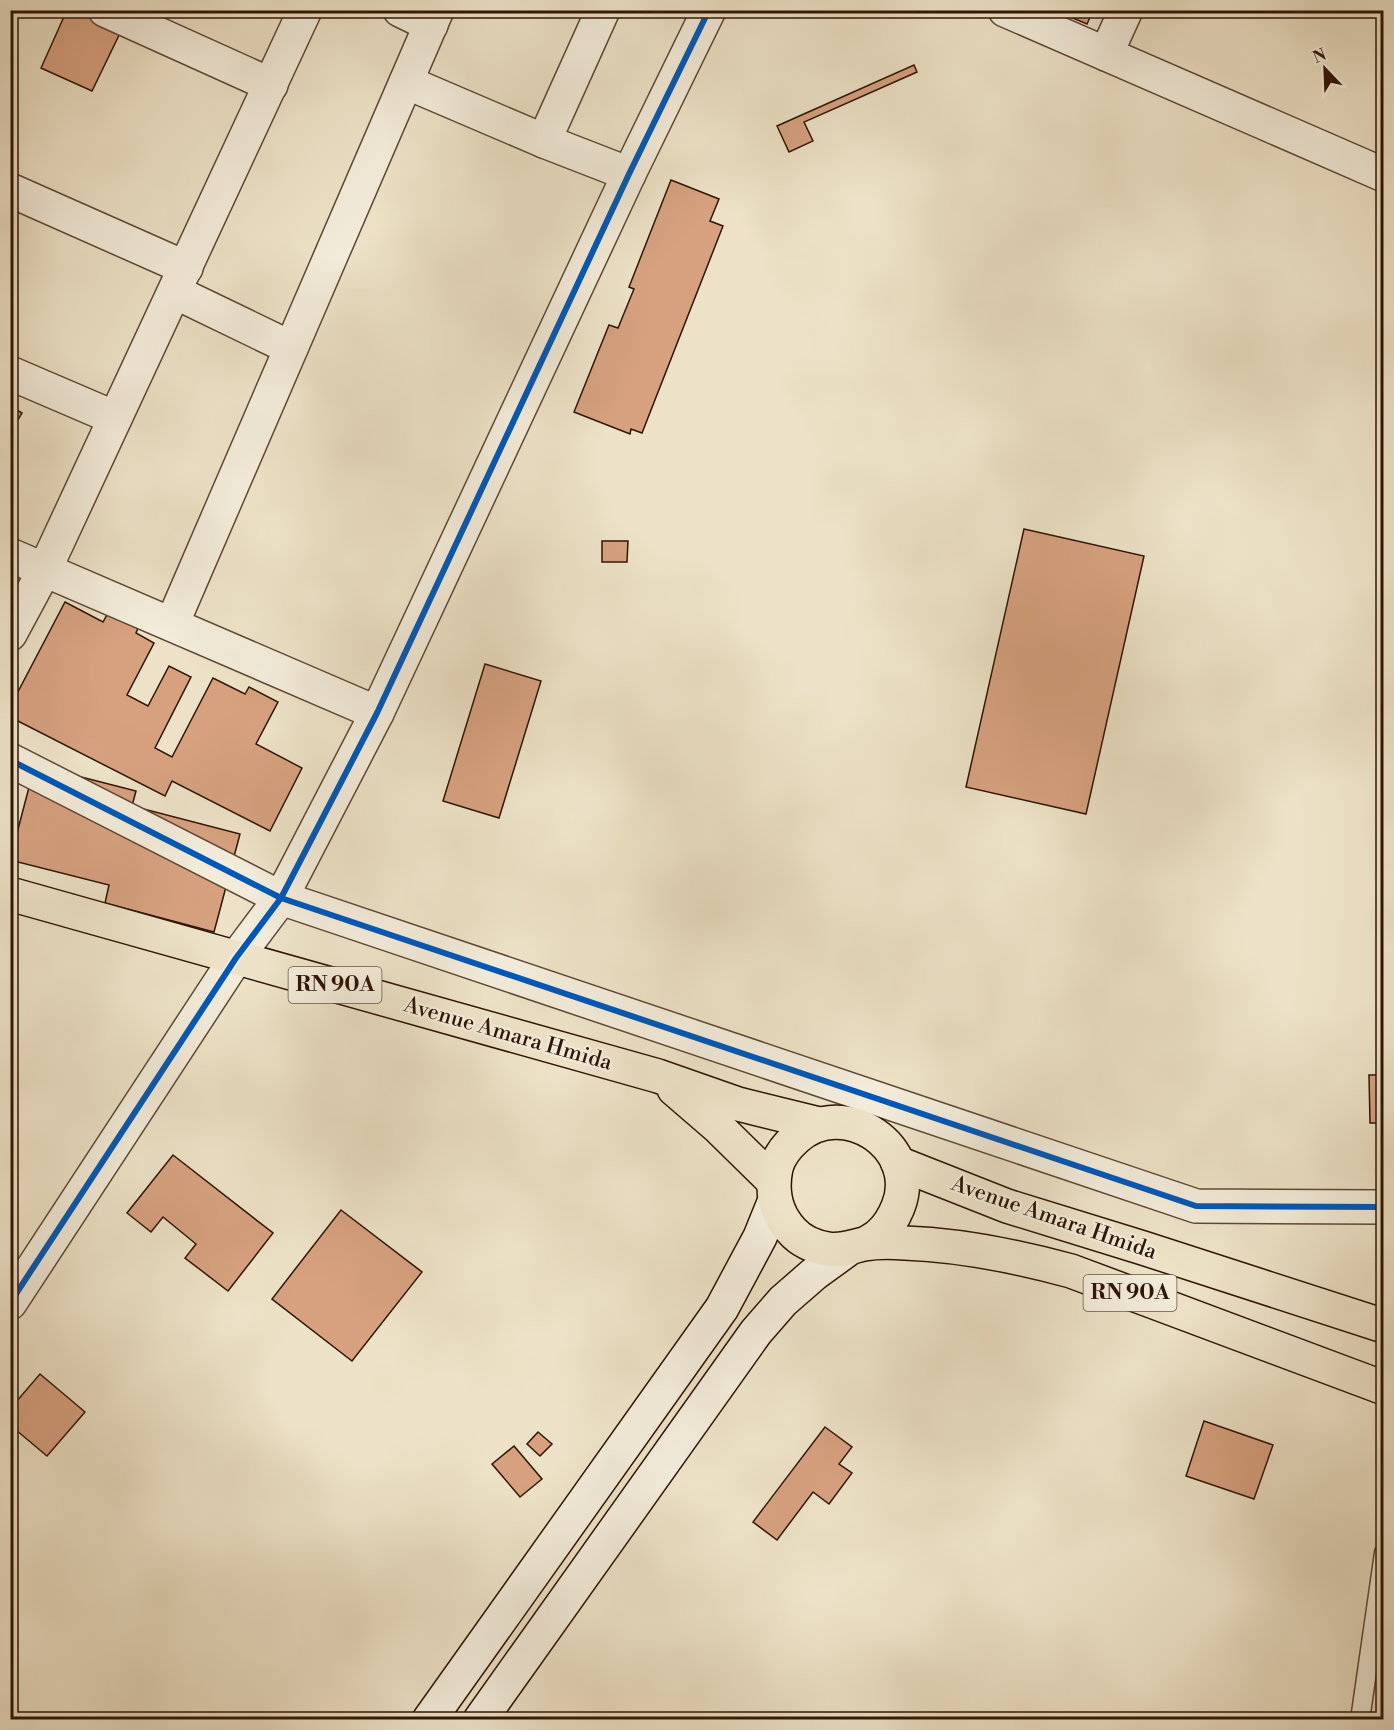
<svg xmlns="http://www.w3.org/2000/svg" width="1394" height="1730" viewBox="0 0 1394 1730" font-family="'Libre Bodoni',serif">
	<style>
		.building { fill: #d7a180; stroke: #2f1404; stroke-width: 1.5 }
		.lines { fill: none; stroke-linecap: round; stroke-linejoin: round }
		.service-casing { stroke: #5e4835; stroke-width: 21 }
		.minor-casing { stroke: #5e4835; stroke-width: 36 }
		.secondary-casing { stroke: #2f1404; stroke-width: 36 }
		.primary-casing { stroke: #2f1404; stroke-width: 36 }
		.service { stroke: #f3ecdb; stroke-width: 18 }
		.minor { stroke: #f3ecdb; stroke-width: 33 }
		.secondary { stroke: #f3ecdb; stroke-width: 33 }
		.primary { stroke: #ede2c7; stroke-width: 33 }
		.cycleway-casing { stroke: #f3ecdb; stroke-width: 10 }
		.cycleway { stroke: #0057b8; stroke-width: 6 }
		.labels { text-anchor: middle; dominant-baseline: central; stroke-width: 4.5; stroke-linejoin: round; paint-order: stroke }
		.shield { fill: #f3ecdb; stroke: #6a5544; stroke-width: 1.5 }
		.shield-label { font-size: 21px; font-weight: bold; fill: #2f1404 }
		.street-label { font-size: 22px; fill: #2f1404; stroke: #f3ecdb }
	</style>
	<rect width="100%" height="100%" fill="#ede2c7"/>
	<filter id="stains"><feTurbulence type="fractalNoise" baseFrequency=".00333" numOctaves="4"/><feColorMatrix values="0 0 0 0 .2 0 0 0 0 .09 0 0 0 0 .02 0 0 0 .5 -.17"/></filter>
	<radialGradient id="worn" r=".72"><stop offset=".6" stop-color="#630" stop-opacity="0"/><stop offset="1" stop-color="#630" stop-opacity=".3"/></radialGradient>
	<g class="building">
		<path d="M 67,10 L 77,10 L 121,31 L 92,91 L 41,68 Z"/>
		<path d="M 368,10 L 384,10 L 381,16 Z"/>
		<path d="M 1054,10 L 1093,10 L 1087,24 Z"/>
		<path d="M 914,65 L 917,72 L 804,122 L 813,141 L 789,152 L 777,126 Z"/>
		<path d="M 671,180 L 719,199 L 710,221 L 723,226 L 642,433 L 631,429 L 630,434 L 574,412 L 609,325 L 618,328 L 634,289 L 629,287 Z"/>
		<path d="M 10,406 L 22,413 L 10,433 Z"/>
		<path d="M 1024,529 L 1144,556 L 1086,814 L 966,787 Z"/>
		<path d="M 602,541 L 628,541 L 627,562 L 602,562 Z"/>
		<path d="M 65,602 L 103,622 L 108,613 L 138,628 L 136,633 L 154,643 L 127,695 L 148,706 L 169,666 L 191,677 L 155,748 L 172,757 L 213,678 L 245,694 L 249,687 L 278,702 L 256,744 L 302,768 L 270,831 L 172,781 L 165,796 L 10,717 L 10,707 Z"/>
		<path d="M 485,664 L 541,681 L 499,818 L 443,801 Z"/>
		<path d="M 34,768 L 54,770 L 136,791 L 132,806 L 240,834 L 214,932 L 105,903 L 109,885 L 10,860 Z"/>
		<path d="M 1369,1075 L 1384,1075 L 1384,1123 L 1370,1123 Z"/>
		<path d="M 173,1155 L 273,1233 L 228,1291 L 185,1258 L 196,1244 L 163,1217 L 151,1232 L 127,1213 Z"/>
		<path d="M 341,1210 L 422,1272 L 352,1361 L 272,1299 Z"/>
		<path d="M 40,1374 L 85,1412 L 47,1456 L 10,1425 L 10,1409 Z"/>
		<path d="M 1204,1421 L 1273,1445 L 1254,1499 L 1186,1476 Z"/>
		<path d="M 825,1427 L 852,1447 L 839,1464 L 852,1473 L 829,1504 L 813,1492 L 777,1540 L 753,1522 Z"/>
		<path d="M 538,1432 L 552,1444 L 540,1456 L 527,1444 Z"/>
		<path d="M 514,1446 L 542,1479 L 520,1497 L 492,1464 Z"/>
	</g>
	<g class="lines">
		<g class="service-casing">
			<path id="service" d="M 1360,1720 L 1384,1553"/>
		</g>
		<g class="minor-casing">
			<g id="minor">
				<path d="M 105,10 L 271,85"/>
				<path d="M 400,10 L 431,25"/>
				<path d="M 1005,10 L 1384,175"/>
				<path d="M 1106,54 L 1126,10"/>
				<path d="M 406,82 L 544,141 L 629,174"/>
				<path d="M 544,141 L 603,10"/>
				<path d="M 10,190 L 186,268"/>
				<path d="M 175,292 L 291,348"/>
				<path d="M 10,373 L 115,418"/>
				<path d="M 10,555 L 377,713"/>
				<path d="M 172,624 L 437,10"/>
				<path d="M 10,634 L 45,569 L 305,10"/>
				<path d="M 10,760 L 281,898 L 1196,1206 L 1384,1207"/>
				<path d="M 10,1303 L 236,958 L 281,898 L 377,713 L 629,174 L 709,10"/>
			</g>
		</g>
		<g class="secondary-casing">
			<g id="secondary">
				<path d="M 429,1720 L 722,1308 L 760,1237 L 775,1200"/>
				<path d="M 480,1720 L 756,1332 L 783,1301 L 814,1274 L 847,1250"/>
			</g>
		</g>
		<g class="primary-casing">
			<g id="primary">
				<path d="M 10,894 L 658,1076 L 738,1104 L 819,1124"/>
				<path d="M 674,1089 L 718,1127 L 773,1181"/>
				<path d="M 898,1163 L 1007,1206 L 1143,1248 L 1384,1326"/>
				<path d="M 865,1244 C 870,1241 876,1238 880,1234 C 888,1227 894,1217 898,1207 C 922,1147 843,1095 796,1138 C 787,1146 779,1156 776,1168 C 771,1192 775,1213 792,1231 C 801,1241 815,1247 828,1249 C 841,1251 851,1247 864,1244 C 876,1242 892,1242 905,1243 C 961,1245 1016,1256 1071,1271 L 1384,1388"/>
			</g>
		</g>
		<use href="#service" class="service"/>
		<use href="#minor" class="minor"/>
		<use href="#secondary" class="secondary"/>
		<use href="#primary" class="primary"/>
		<g class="cycleway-casing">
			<g id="cycleway">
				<path d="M 10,760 L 281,898 L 1196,1206 L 1384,1207"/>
				<path d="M 10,1303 L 236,958 L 281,898 L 377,713 L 629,174 L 709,10"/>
			</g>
		</g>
		<use href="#cycleway" class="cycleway"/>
	</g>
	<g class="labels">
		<g class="shield">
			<rect x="288.5" y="967" width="93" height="36" rx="4.5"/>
			<rect x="1083.5" y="1275" width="93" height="36" rx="4.5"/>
		</g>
		<g class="shield-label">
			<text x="335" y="985">RN 90A</text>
			<text x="1130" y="1293">RN 90A</text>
		</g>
		<g class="street-label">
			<text transform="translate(508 1034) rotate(16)">Avenue Amara Hmida</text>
			<text transform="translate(1054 1218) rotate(19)">Avenue Amara Hmida</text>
		</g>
	</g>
	<rect width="1394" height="1730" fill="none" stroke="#ede2c7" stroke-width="36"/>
	<rect x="12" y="12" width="1370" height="1706" fill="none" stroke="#2f1404" stroke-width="3"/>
	<rect x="18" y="18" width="1358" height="1694" fill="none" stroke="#2f1404" stroke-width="1.5"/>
	<g transform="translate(1325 69) rotate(337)" stroke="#f3ecdb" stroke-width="4.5" paint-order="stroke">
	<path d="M0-4.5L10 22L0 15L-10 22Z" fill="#2f1404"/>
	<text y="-9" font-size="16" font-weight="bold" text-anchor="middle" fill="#2f1404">N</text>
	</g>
	<rect width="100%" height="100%" filter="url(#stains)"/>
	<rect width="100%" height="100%" fill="url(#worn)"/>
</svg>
